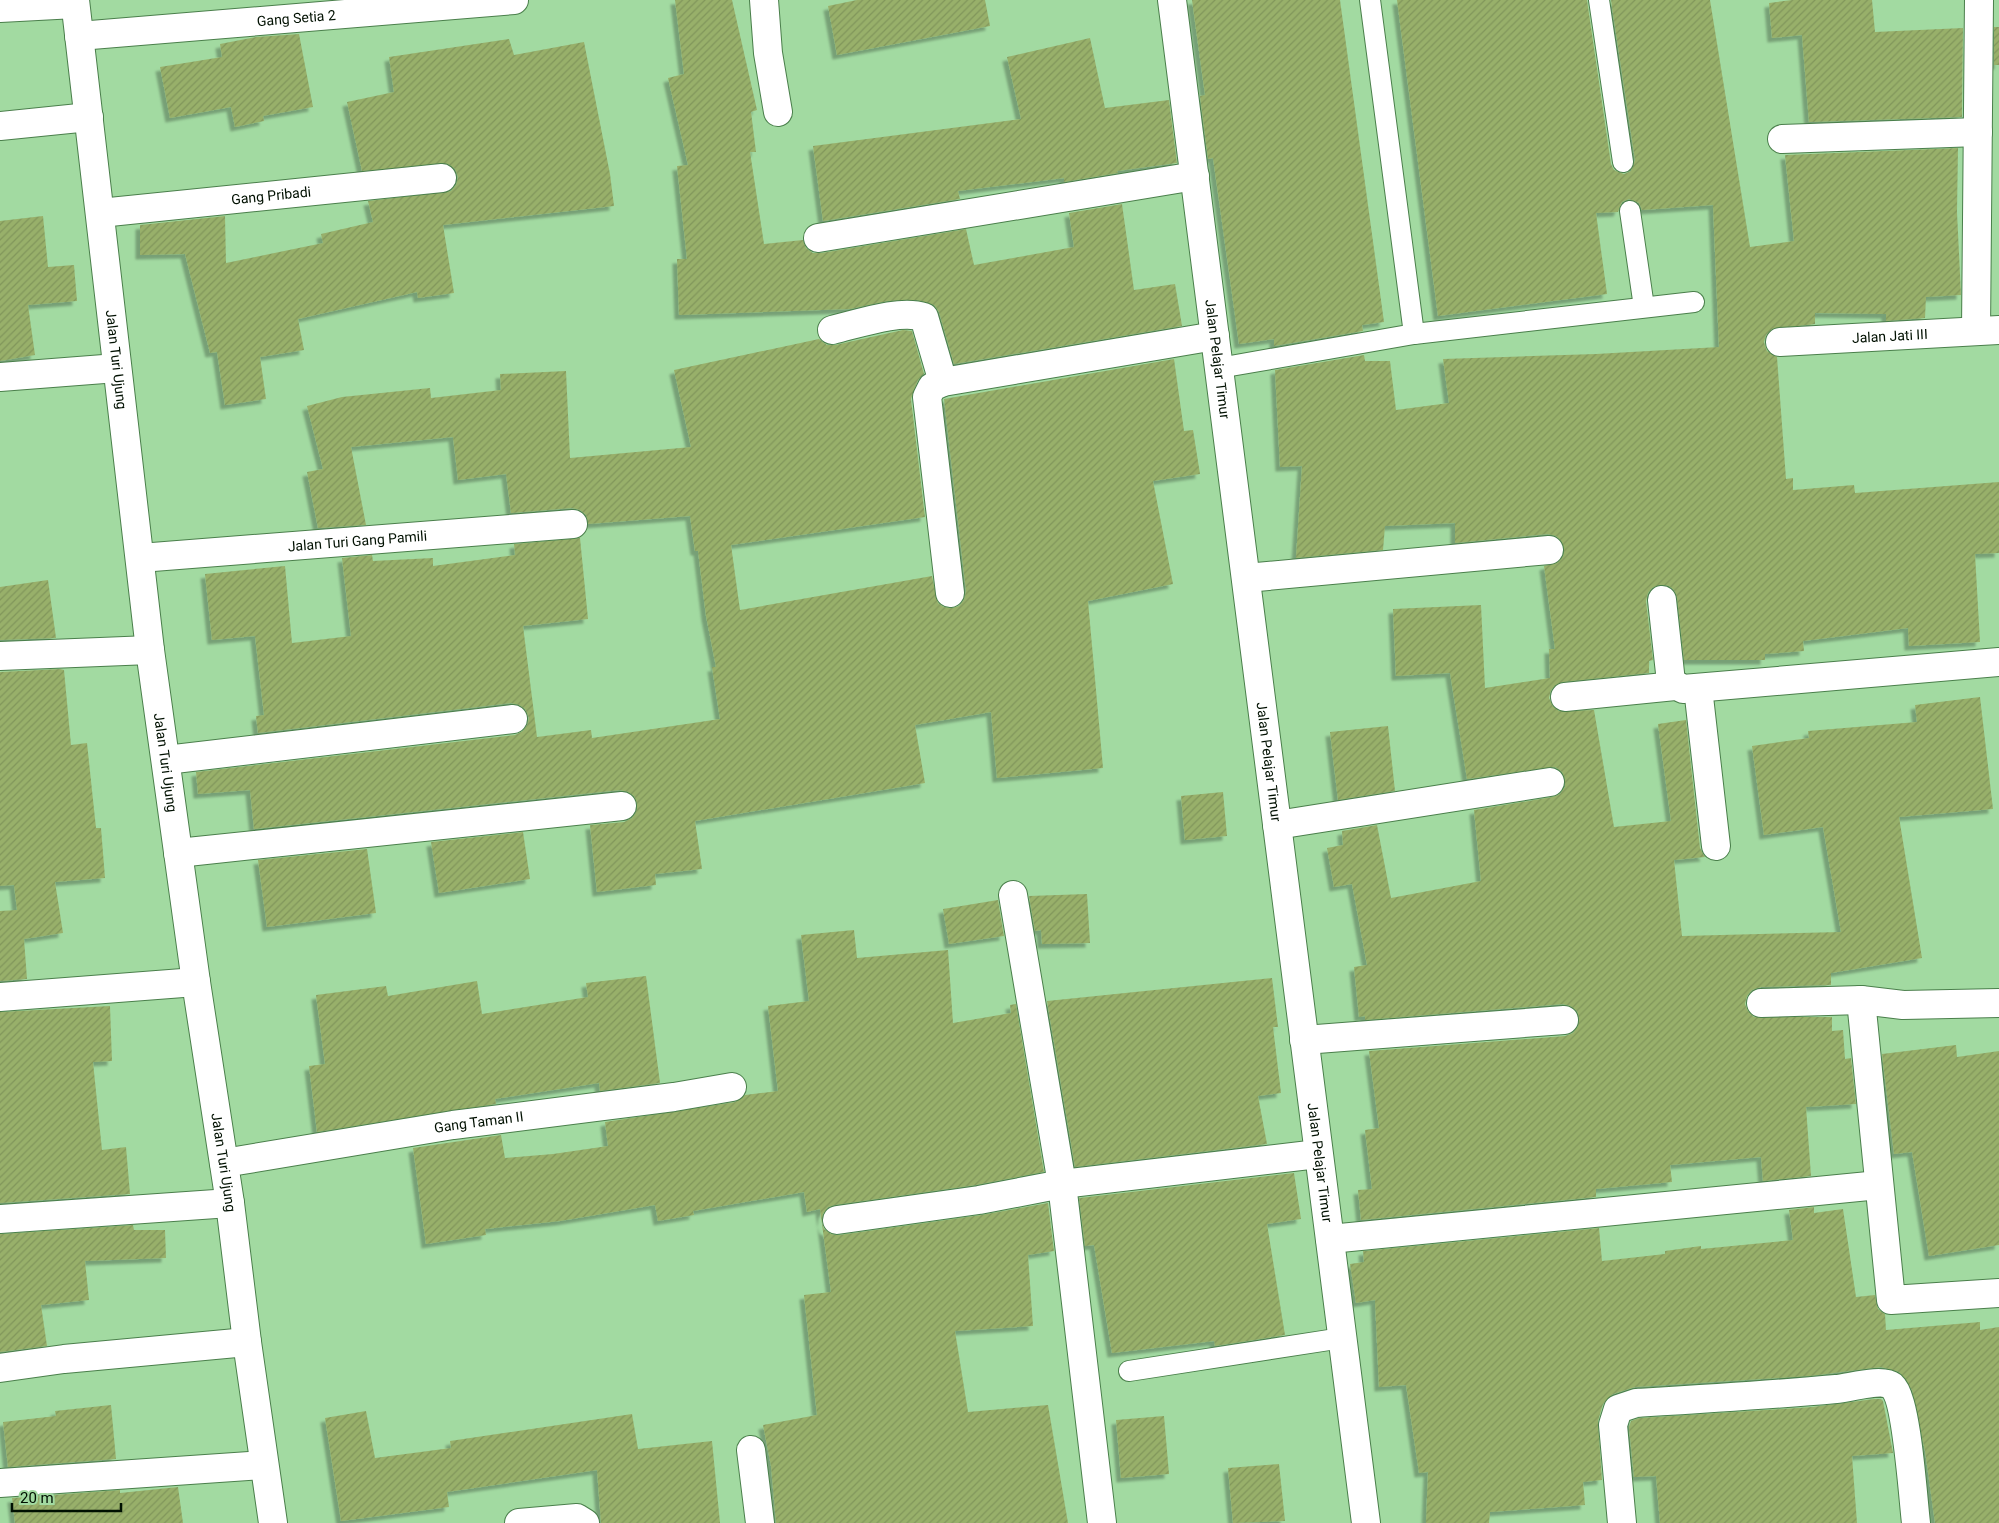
<svg xmlns="http://www.w3.org/2000/svg" width="1999" height="1523" viewBox="0 0 1999 1523" font-family="Roboto,sans-serif">
	<style>
		.building { fill: url(#building-hatch); filter: url(#shadow) }
		.lines { fill: none; stroke-linecap: round; stroke-linejoin: round }
		.lane-casing { stroke: #4a7f4b; stroke-width: 22 }
		.street-casing { stroke: #4a7f4b; stroke-width: 30 }
		.secondary-casing { stroke: #4a7f4b; stroke-width: 30 }
		.lane { stroke: #fff; stroke-width: 20 }
		.street { stroke: #fff; stroke-width: 28 }
		.secondary { stroke: #fff; stroke-width: 28 }
		.labels { text-anchor: middle; dominant-baseline: central; stroke-width: 4; stroke-linejoin: round; paint-order: stroke }
		.street-label { font-size: 14px; fill: #001001; stroke: #a2daa1 }
	</style>
	<defs>
		<pattern id="building-hatch" width="6" height="6" patternUnits="userSpaceOnUse" patternTransform="scale(1.25)"><rect width="6" height="6" fill="#98b06b"/><path d="M-1 1l2-2M0 6l6-6M5 7l2-2" fill="none" stroke="#81965b"/></pattern>
		<filter id="shadow"><feDropShadow dx="-4.5" dy="4.5" stdDeviation="1" flood-color="#0004"/></filter>
	</defs>
	<rect width="100%" height="100%" fill="#a2daa1"/>
	<g class="building">
		<path d="M 675,0 L 732,0 L 757,110 L 751,112 L 756,152 L 750,152 L 764,244 L 803,240 L 806,248 L 813,253 L 821,253 L 966,229 L 974,265 L 1074,247 L 1069,213 L 1122,204 L 1134,290 L 1175,284 L 1182,326 L 954,364 L 939,312 L 934,305 L 917,300 L 888,301 L 850,309 L 679,315 L 677,259 L 687,259 L 677,166 L 688,165 L 668,78 L 684,74 Z"/>
		<path d="M 857,0 L 985,0 L 990,26 L 837,55 L 828,6 Z"/>
		<path d="M 1192,0 L 1340,0 L 1384,322 L 1362,325 L 1363,331 L 1274,346 L 1274,339 L 1239,344 L 1213,158 L 1208,159 L 1200,96 L 1205,95 Z"/>
		<path d="M 1397,0 L 1587,0 L 1611,164 L 1614,170 L 1624,174 L 1631,171 L 1635,160 L 1611,0 L 1710,0 L 1750,247 L 1794,241 L 1785,155 L 1958,148 L 1957,212 L 1961,295 L 1926,297 L 1925,318 L 1886,321 L 1886,314 L 1815,313 L 1815,324 L 1772,329 L 1766,335 L 1764,342 L 1767,351 L 1777,357 L 1786,479 L 1793,478 L 1793,490 L 1854,485 L 1855,493 L 1999,482 L 1999,553 L 1975,554 L 1980,642 L 1909,646 L 1908,628 L 1803,641 L 1804,651 L 1765,654 L 1765,660 L 1684,660 L 1677,598 L 1674,590 L 1669,586 L 1660,585 L 1652,588 L 1648,593 L 1646,601 L 1653,660 L 1649,661 L 1649,673 L 1563,682 L 1556,685 L 1551,690 L 1549,698 L 1553,706 L 1559,711 L 1594,710 L 1614,827 L 1671,821 L 1658,724 L 1686,720 L 1700,848 L 1705,857 L 1674,860 L 1682,936 L 1841,932 L 1823,827 L 1764,835 L 1752,746 L 1809,738 L 1808,731 L 1917,722 L 1915,705 L 1980,697 L 1993,809 L 1899,817 L 1922,958 L 1831,973 L 1831,985 L 1761,987 L 1752,990 L 1747,996 L 1745,1004 L 1748,1011 L 1754,1017 L 1832,1017 L 1832,1031 L 1843,1030 L 1845,1059 L 1851,1058 L 1856,1104 L 1806,1107 L 1811,1176 L 1763,1181 L 1761,1157 L 1670,1165 L 1672,1182 L 1596,1189 L 1596,1197 L 1361,1220 L 1358,1190 L 1372,1189 L 1365,1130 L 1379,1128 L 1369,1051 L 1565,1036 L 1573,1033 L 1578,1026 L 1579,1018 L 1577,1011 L 1570,1006 L 1563,1004 L 1365,1020 L 1365,1016 L 1359,1017 L 1354,967 L 1367,965 L 1352,884 L 1334,887 L 1327,848 L 1343,845 L 1342,831 L 1377,825 L 1391,898 L 1481,881 L 1474,810 L 1552,797 L 1560,794 L 1565,787 L 1565,779 L 1562,772 L 1555,767 L 1467,779 L 1450,673 L 1396,676 L 1393,609 L 1481,605 L 1485,688 L 1550,678 L 1549,649 L 1555,649 L 1544,566 L 1558,562 L 1563,556 L 1564,548 L 1561,541 L 1556,536 L 1548,534 L 1455,543 L 1455,523 L 1385,526 L 1383,550 L 1296,558 L 1302,466 L 1280,467 L 1275,370 L 1364,355 L 1365,361 L 1390,361 L 1396,410 L 1449,403 L 1443,359 L 1596,354 L 1719,347 L 1713,205 L 1642,210 L 1639,203 L 1629,199 L 1622,202 L 1618,212 L 1596,213 L 1607,294 L 1438,316 Z"/>
		<path d="M 1792,0 L 1872,0 L 1875,32 L 1963,28 L 1962,117 L 1809,122 L 1802,35 L 1772,38 L 1769,3 Z"/>
		<rect x="1994" y="27" width="5" height="38"/>
		<path d="M 299,34 L 313,107 L 263,116 L 264,121 L 235,127 L 231,107 L 170,118 L 160,67 L 222,57 L 220,44 L 256,37 Z"/>
		<path d="M 1090,38 L 1105,108 L 1169,100 L 1177,163 L 1117,171 L 1118,173 L 1064,182 L 1064,178 L 958,191 L 960,199 L 823,221 L 813,146 L 1021,119 L 1007,57 Z"/>
		<path d="M 509,39 L 514,55 L 584,42 L 610,174 L 614,206 L 443,225 L 454,293 L 418,298 L 417,292 L 298,319 L 304,350 L 260,357 L 266,399 L 225,405 L 217,352 L 210,353 L 185,254 L 140,255 L 140,225 L 225,216 L 226,263 L 323,243 L 321,234 L 373,222 L 368,201 L 451,191 L 456,185 L 458,177 L 455,169 L 448,164 L 362,171 L 347,102 L 394,92 L 389,57 Z"/>
		<path d="M 43,216 L 48,267 L 74,265 L 77,301 L 28,305 L 35,355 L 0,361 L 0,221 Z"/>
		<path d="M 903,330 L 912,331 L 924,374 L 918,380 L 911,399 L 925,517 L 731,545 L 740,610 L 932,576 L 938,603 L 944,607 L 952,608 L 959,606 L 964,600 L 966,591 L 944,399 L 1174,359 L 1184,431 L 1193,430 L 1200,474 L 1153,481 L 1173,584 L 1088,601 L 1103,768 L 997,778 L 991,712 L 915,725 L 925,783 L 695,821 L 702,869 L 655,874 L 656,885 L 597,892 L 590,825 L 624,822 L 632,818 L 636,812 L 637,804 L 634,796 L 628,792 L 620,790 L 254,829 L 250,790 L 198,794 L 196,772 L 515,735 L 523,731 L 527,725 L 529,718 L 525,709 L 519,705 L 511,703 L 258,733 L 256,716 L 264,715 L 255,636 L 212,640 L 205,574 L 285,566 L 292,643 L 351,636 L 342,558 L 372,555 L 373,561 L 433,558 L 433,566 L 515,555 L 514,544 L 580,538 L 588,619 L 523,626 L 537,737 L 591,730 L 592,738 L 720,719 L 712,667 L 716,667 L 706,616 L 698,551 L 695,551 L 690,516 L 588,524 L 586,515 L 580,510 L 572,508 L 511,513 L 506,474 L 458,480 L 453,437 L 351,447 L 366,525 L 318,528 L 307,472 L 323,469 L 307,406 L 342,397 L 430,388 L 431,398 L 501,390 L 500,374 L 566,371 L 570,458 L 691,447 L 674,370 L 819,339 L 827,345 L 835,345 Z"/>
		<path d="M 48,580 L 56,638 L 0,640 L 0,587 Z"/>
		<path d="M 60,669 L 64,670 L 71,745 L 87,743 L 96,828 L 101,828 L 105,878 L 55,882 L 63,933 L 24,939 L 27,979 L 0,981 L 0,911 L 17,910 L 14,885 L 0,886 L 0,672 Z"/>
		<path d="M 1388,726 L 1395,791 L 1338,800 L 1330,732 Z"/>
		<path d="M 1223,792 L 1227,836 L 1185,840 L 1181,796 Z"/>
		<path d="M 523,832 L 530,879 L 439,893 L 431,842 Z"/>
		<path d="M 367,849 L 376,913 L 267,927 L 258,860 Z"/>
		<path d="M 1087,894 L 1090,943 L 1042,944 L 1041,930 L 1035,931 L 1029,896 Z"/>
		<path d="M 998,900 L 1004,936 L 949,944 L 943,909 Z"/>
		<path d="M 854,930 L 857,958 L 948,950 L 953,1023 L 1011,1013 L 1010,1005 L 1016,1004 L 1044,1172 L 976,1185 L 835,1205 L 828,1207 L 823,1214 L 822,1223 L 824,1229 L 831,1234 L 839,1235 L 981,1215 L 1048,1203 L 1054,1251 L 1028,1255 L 1033,1326 L 955,1331 L 968,1412 L 1048,1405 L 1068,1523 L 776,1523 L 771,1466 L 763,1425 L 817,1415 L 804,1295 L 831,1292 L 820,1209 L 807,1212 L 804,1192 L 693,1211 L 694,1215 L 658,1221 L 655,1205 L 560,1221 L 485,1229 L 486,1235 L 426,1244 L 413,1148 L 501,1135 L 505,1158 L 553,1154 L 608,1146 L 605,1122 L 735,1102 L 745,1095 L 778,1091 L 768,1006 L 809,1001 L 801,935 Z"/>
		<path d="M 646,976 L 660,1083 L 600,1091 L 599,1083 L 495,1099 L 496,1104 L 317,1132 L 309,1066 L 325,1064 L 316,995 L 386,986 L 388,996 L 477,981 L 482,1014 L 588,997 L 586,983 Z"/>
		<path d="M 1272,978 L 1278,1027 L 1273,1027 L 1281,1093 L 1258,1096 L 1267,1144 L 1075,1167 L 1047,1001 Z"/>
		<path d="M 110,1006 L 112,1061 L 93,1062 L 102,1150 L 126,1147 L 130,1194 L 0,1203 L 0,1012 Z"/>
		<path d="M 1956,1045 L 1957,1057 L 1999,1051 L 1999,1245 L 1929,1256 L 1912,1152 L 1894,1154 L 1882,1054 Z"/>
		<path d="M 1294,1173 L 1301,1219 L 1267,1224 L 1285,1335 L 1215,1346 L 1214,1341 L 1112,1353 L 1094,1245 L 1085,1246 L 1079,1198 Z"/>
		<path d="M 1814,1207 L 1814,1213 L 1843,1209 L 1856,1297 L 1875,1295 L 1878,1309 L 1885,1314 L 1886,1330 L 1980,1322 L 1980,1330 L 1999,1327 L 1999,1523 L 1935,1523 L 1925,1451 L 1912,1390 L 1899,1372 L 1881,1367 L 1810,1376 L 1635,1387 L 1613,1394 L 1603,1404 L 1598,1421 L 1602,1480 L 1583,1482 L 1585,1505 L 1490,1512 L 1489,1523 L 1426,1523 L 1428,1472 L 1419,1473 L 1406,1385 L 1379,1387 L 1375,1300 L 1356,1303 L 1350,1264 L 1364,1262 L 1363,1251 L 1599,1228 L 1602,1261 L 1665,1254 L 1665,1251 L 1701,1246 L 1701,1249 L 1793,1240 L 1789,1210 Z"/>
		<path d="M 133,1225 L 134,1230 L 165,1230 L 166,1258 L 85,1261 L 89,1300 L 41,1305 L 47,1346 L 0,1352 L 0,1234 Z"/>
		<path d="M 1874,1399 L 1881,1399 L 1883,1401 L 1893,1453 L 1852,1456 L 1857,1523 L 1660,1523 L 1656,1476 L 1634,1477 L 1629,1427 L 1631,1421 L 1639,1418 L 1812,1407 Z"/>
		<path d="M 111,1405 L 116,1459 L 8,1467 L 3,1422 L 56,1416 L 55,1411 Z"/>
		<path d="M 366,1411 L 375,1458 L 451,1448 L 450,1441 L 632,1414 L 638,1449 L 712,1441 L 720,1523 L 601,1523 L 597,1470 L 447,1492 L 449,1507 L 341,1521 L 325,1418 Z"/>
		<path d="M 1164,1416 L 1169,1474 L 1121,1478 L 1116,1420 Z"/>
		<path d="M 1279,1464 L 1285,1521 L 1233,1523 L 1228,1468 Z"/>
		<path d="M 178,1487 L 183,1523 L 15,1523 L 12,1498 L 120,1490 L 120,1493 Z"/>
	</g>
	<g class="lines">
		<g class="lane-casing">
			<g id="lane">
				<path d="M 1599,0 L 1623,162"/>
				<path d="M 1630,211 L 1644,307"/>
				<path d="M 1414,334 L 1694,302"/>
				<path d="M 1219,368 L 1414,334 L 1370,0"/>
				<path d="M 1129,1371 L 1342,1338"/>
			</g>
		</g>
		<g class="street-casing">
			<g id="street">
				<path id="s1" d="M 75,0 L 150,650 L 196,982 L 230,1203 L 247,1342 L 273,1523"/>
				<path d="M 764,0 L 768,53 L 778,112"/>
				<path d="M 0,8 L 75,4"/>
				<path id="s2" d="M 79,36 L 514,0"/>
				<path d="M 0,126 L 89,117"/>
				<path d="M 1782,139 L 1978,132"/>
				<path id="s3" d="M 100,213 L 442,178"/>
				<path d="M 818,238 L 1195,176"/>
				<path d="M 832,330 C 858,324 899,309 924,317 L 943,382"/>
				<path d="M 1976,331 L 1979,0"/>
				<path id="s4" d="M 1780,342 L 1999,330"/>
				<path d="M 0,377 L 117,368"/>
				<path id="s5" d="M 140,558 L 573,524"/>
				<path d="M 1246,578 L 1549,550"/>
				<path d="M 950,593 L 927,397 L 932,387 L 943,382 L 1215,336"/>
				<path d="M 1662,600 L 1671,682 L 1683,689 L 1999,662"/>
				<path d="M 0,656 L 150,650"/>
				<path d="M 1698,688 L 1716,846"/>
				<path d="M 1565,697 L 1675,686"/>
				<path d="M 166,760 L 513,719"/>
				<path d="M 1277,825 L 1550,782"/>
				<path d="M 178,853 L 622,806"/>
				<path d="M 1013,895 L 1062,1184 L 1102,1523"/>
				<path d="M 0,997 L 196,982"/>
				<path d="M 1861,1000 L 1891,1300 L 1999,1293"/>
				<path d="M 1761,1003 L 1861,1000 L 1903,1005 L 1999,1003"/>
				<path d="M 1304,1040 L 1564,1020"/>
				<path id="s6" d="M 224,1163 L 453,1125 L 674,1097 L 732,1087"/>
				<path d="M 0,1219 L 230,1203"/>
				<path d="M 837,1220 L 979,1200 L 1062,1184 L 1318,1154"/>
				<path d="M 1330,1239 L 1879,1185"/>
				<path d="M 0,1368 L 64,1359 L 247,1342"/>
				<path d="M 751,1450 L 760,1523"/>
				<path d="M 0,1483 L 264,1465"/>
				<path d="M 519,1523 L 577,1518 L 585,1523"/>
				<path d="M 1622,1523 L 1613,1425 L 1618,1409 L 1636,1403 C 1702,1399 1769,1395 1836,1389 C 1849,1388 1882,1378 1892,1386 C 1907,1399 1913,1499 1916,1523"/>
			</g>
		</g>
		<g class="secondary-casing">
			<g id="secondary">
				<path id="s7" d="M 1172,0 L 1366,1523"/>
			</g>
		</g>
		<use href="#lane" class="lane"/>
		<use href="#street" class="street"/>
		<use href="#secondary" class="secondary"/>
	</g>
	<g class="labels">
		<g class="street-label">
			<text stroke="none"><textPath href="#s2" startOffset="218">Gang Setia 2</textPath></text>
			<text stroke="none"><textPath href="#s3" startOffset="172">Gang Pribadi</textPath></text>
			<text stroke="none"><textPath href="#s4" startOffset="110">Jalan Jati III</textPath></text>
			<text stroke="none"><textPath href="#s7" startOffset="362">Jalan Pelajar Timur</textPath></text>
			<text stroke="none"><textPath href="#s1" startOffset="362">Jalan Turi Ujung</textPath></text>
			<text stroke="none"><textPath href="#s5" startOffset="218">Jalan Turi Gang Pamili</textPath></text>
			<text stroke="none"><textPath href="#s7" startOffset="768">Jalan Pelajar Timur</textPath></text>
			<text stroke="none"><textPath href="#s1" startOffset="768">Jalan Turi Ujung</textPath></text>
			<text stroke="none"><textPath href="#s6" startOffset="258">Gang Taman II</textPath></text>
			<text stroke="none"><textPath href="#s1" startOffset="1172">Jalan Turi Ujung</textPath></text>
			<text stroke="none"><textPath href="#s7" startOffset="1172">Jalan Pelajar Timur</textPath></text>
		</g>
	</g>
	<path d="M12 1503v8h109v-8" fill="none" stroke="#001001" stroke-width="2.5"/>
	<text x="20" y="1503" font-size="15" fill="#001001" stroke="#a2daa1" stroke-width="4" paint-order="stroke">20 m</text>
</svg>
